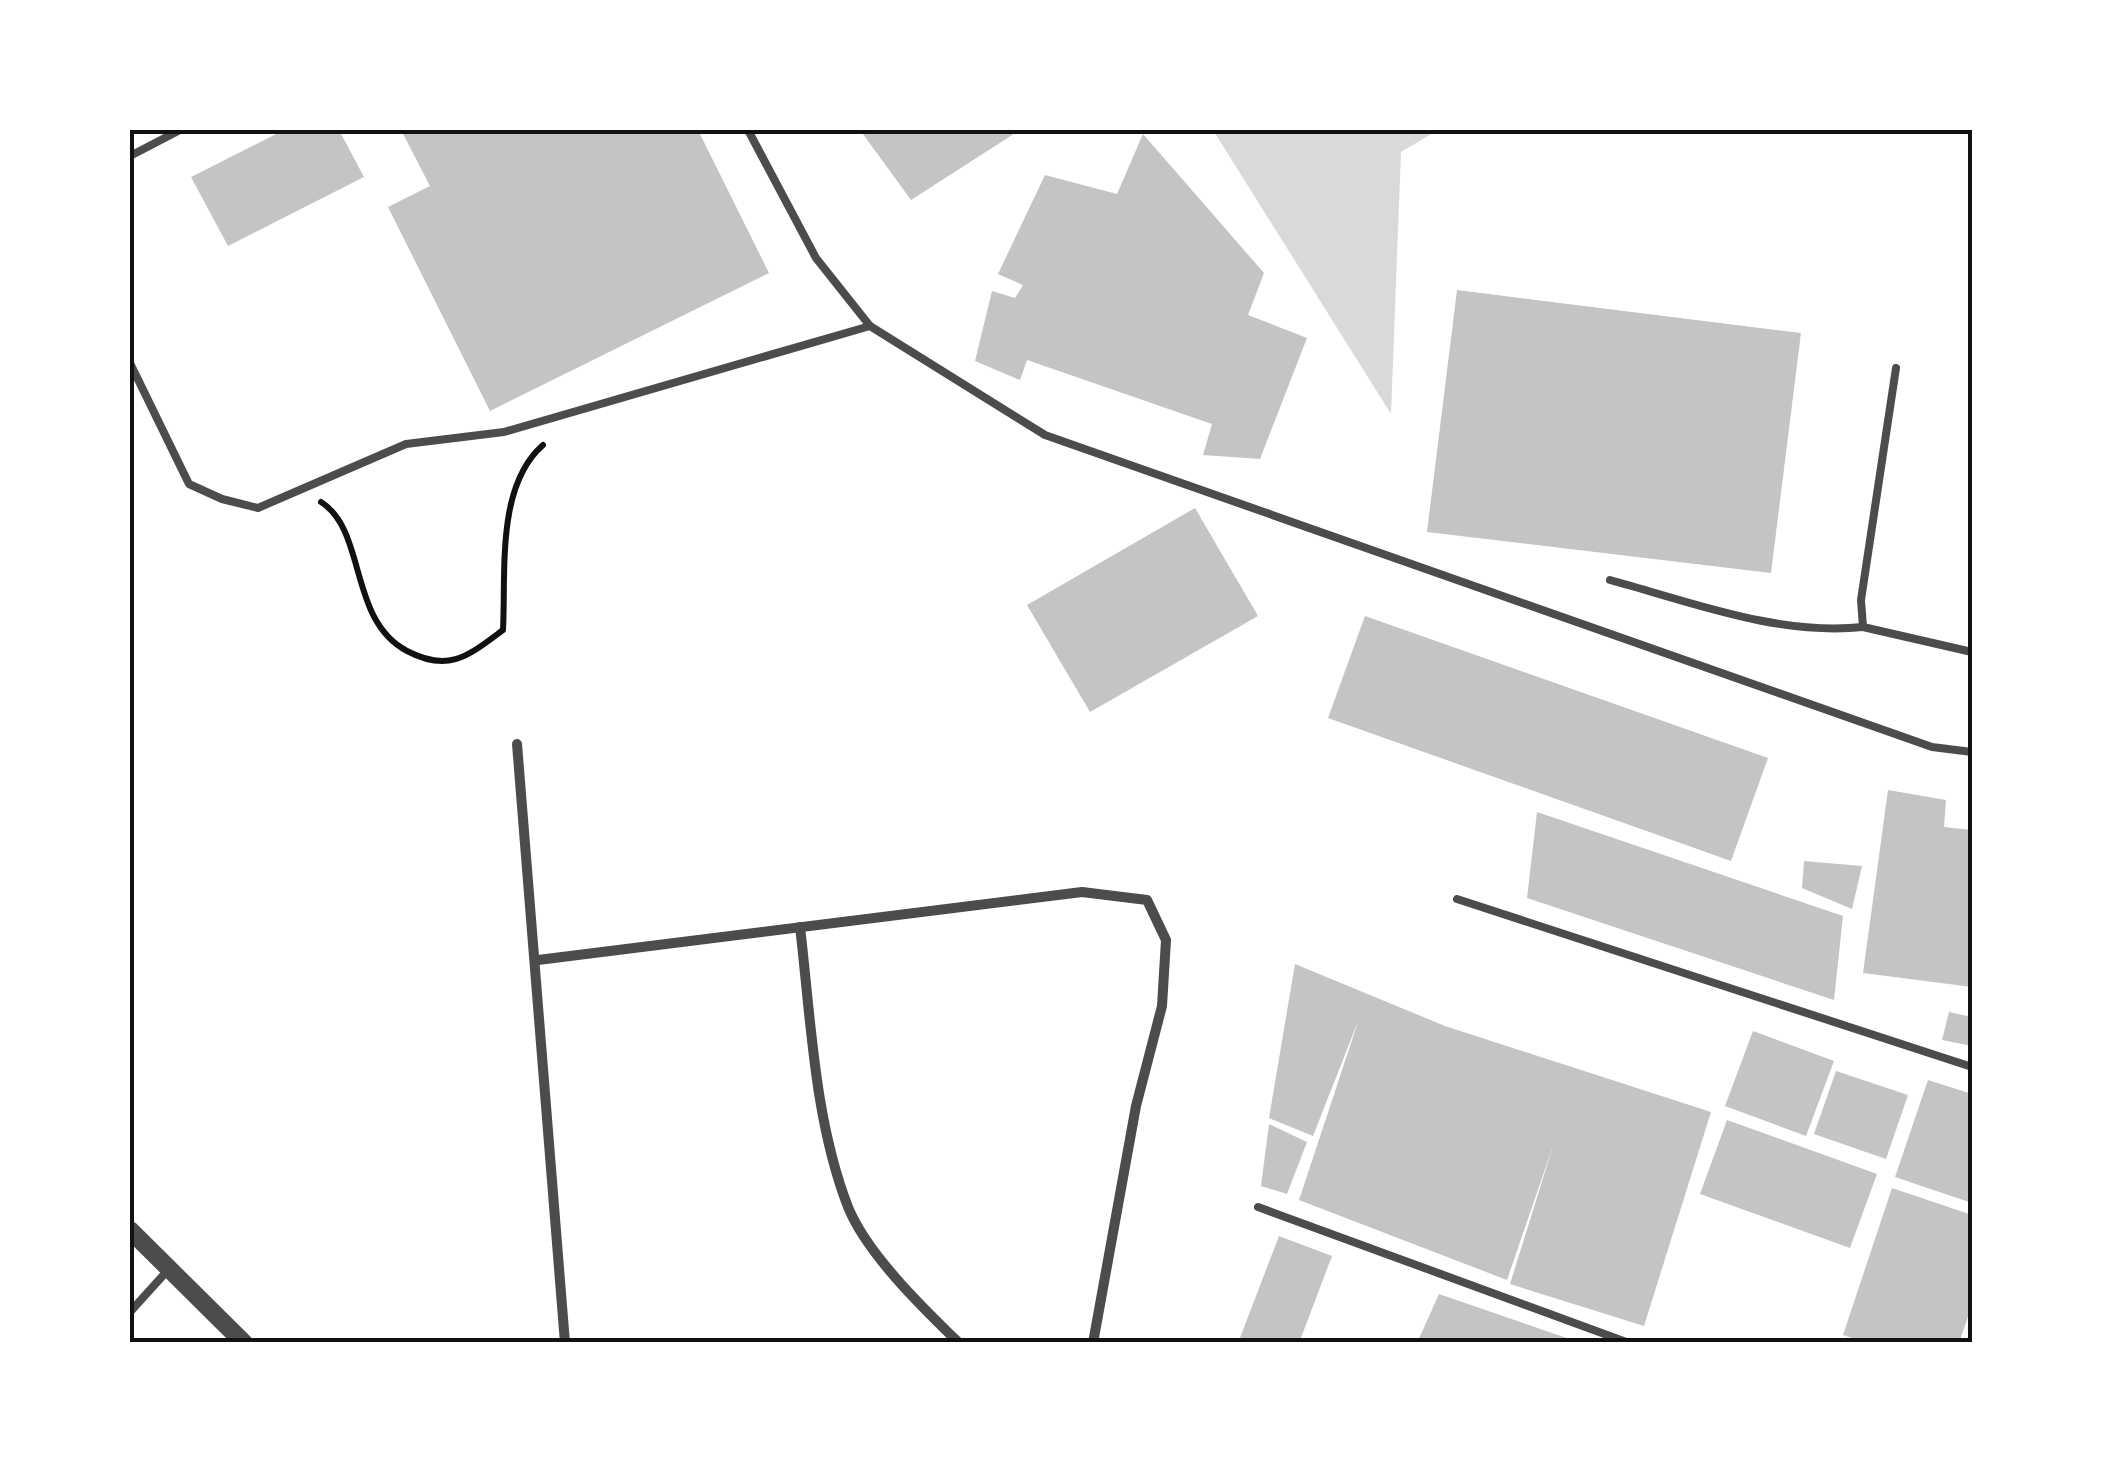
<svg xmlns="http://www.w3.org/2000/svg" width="2102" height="1473" viewBox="0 0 2102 1473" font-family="'DejaVu Sans',sans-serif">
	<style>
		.water { fill: #d9d9d9 }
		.building { fill: #c4c4c4 }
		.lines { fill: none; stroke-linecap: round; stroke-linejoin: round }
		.path { stroke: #111; stroke-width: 6 }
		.service { stroke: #4c4c4c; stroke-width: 8 }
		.minor { stroke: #4c4c4c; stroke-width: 10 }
		.tertiary { stroke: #4c4c4c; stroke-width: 18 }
		.neatline { fill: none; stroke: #111; stroke-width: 4 }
	</style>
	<rect width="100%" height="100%" fill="#fff"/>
	<path class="water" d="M 1213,130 L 1438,130 L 1401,152 L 1391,414 Z"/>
	<g class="building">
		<path d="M 284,130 L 339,130 L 364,177 L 228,246 L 191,177 Z"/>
		<path d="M 401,130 L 698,130 L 769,273 L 490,411 L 388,207 L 430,186 Z"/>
		<path d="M 860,130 L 1020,130 L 911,200 Z"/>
		<path d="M 1143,134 L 1264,273 L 1248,315 L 1307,338 L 1260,459 L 1203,455 L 1212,424 L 1027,360 L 1020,380 L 975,361 L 992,291 L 1015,298 L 1023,285 L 998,274 L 1045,175 L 1117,194 Z"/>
		<path d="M 1457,290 L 1801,333 L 1771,573 L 1427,532 Z"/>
		<path d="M 1195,508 L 1258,616 L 1090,712 L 1027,605 Z"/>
		<path d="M 1365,616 L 1768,758 L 1731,861 L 1328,718 Z"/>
		<path d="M 1888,790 L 1946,800 L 1944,827 L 1972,830 L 1972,987 L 1863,973 Z"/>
		<path d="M 1537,812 L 1843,916 L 1834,1000 L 1527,898 Z"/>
		<path d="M 1804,861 L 1862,866 L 1852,909 L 1802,888 Z"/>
		<path d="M 1295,964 L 1445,1026 L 1711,1112 L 1644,1326 L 1510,1284 L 1554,1143 L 1507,1280 L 1299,1200 L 1359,1019 L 1313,1136 L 1269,1118 Z"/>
		<path d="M 1949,1012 L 1972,1017 L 1972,1046 L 1942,1040 Z"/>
		<path d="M 1753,1031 L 1834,1061 L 1806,1136 L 1725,1106 Z"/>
		<path d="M 1836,1071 L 1908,1095 L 1886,1159 L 1814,1134 Z"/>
		<path d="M 1928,1080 L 1972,1094 L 1972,1203 L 1895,1177 Z"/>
		<path d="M 1727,1120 L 1877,1174 L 1850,1248 L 1700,1194 Z"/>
		<path d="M 1269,1124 L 1307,1142 L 1287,1194 L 1261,1186 Z"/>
		<path d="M 1892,1188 L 1972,1215 L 1972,1305 L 1959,1343 L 1867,1343 L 1843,1335 Z"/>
		<path d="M 1279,1236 L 1332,1256 L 1299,1343 L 1238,1343 Z"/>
		<path d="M 1439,1294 L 1578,1342 L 1578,1343 L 1417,1343 Z"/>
	</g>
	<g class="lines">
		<path class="path" d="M 321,502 C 367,531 348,620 407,651 C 449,673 468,656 503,630 C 506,572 496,486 543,445"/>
		<g class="service">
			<path d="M 748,130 L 816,258 L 870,326 L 1045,435 L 1932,747 L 1972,752"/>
			<path d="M 130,156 L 180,130"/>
			<path d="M 130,363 L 189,484 L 222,499 L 258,508 L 406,444 L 504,432 L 870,326"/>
			<path d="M 1896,368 L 1861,600 L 1863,627 L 1972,652"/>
			<path d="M 1610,580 C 1691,602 1778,636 1863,627"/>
			<path d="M 1457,899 L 1972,1067"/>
			<path d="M 1258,1207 L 1629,1343"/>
			<path d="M 130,1312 L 168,1270"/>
		</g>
		<g class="minor">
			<path d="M 517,744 L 565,1343"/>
			<path d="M 800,927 C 811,1019 814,1119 848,1207 C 867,1254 923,1308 959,1343"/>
			<path d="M 538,960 L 1082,892 L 1147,900 L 1166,940 L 1162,1006 L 1136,1106 L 1093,1343"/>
		</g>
		<path class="tertiary" d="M 130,1230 L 244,1343"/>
	</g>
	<rect width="2102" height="1473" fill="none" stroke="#ffffff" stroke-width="265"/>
	<rect x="132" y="132" width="1838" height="1208" class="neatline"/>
</svg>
